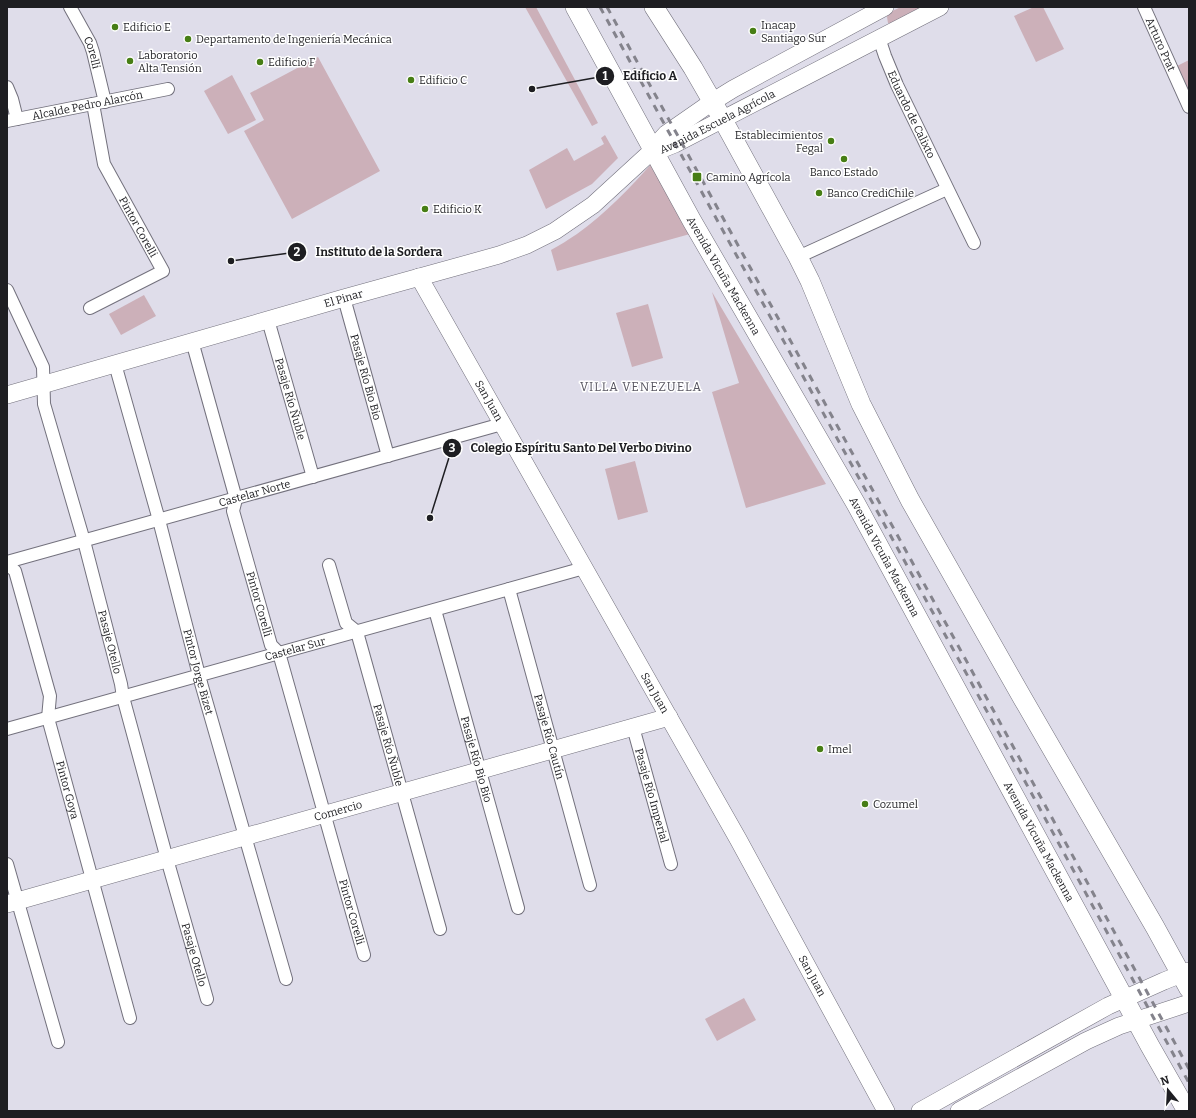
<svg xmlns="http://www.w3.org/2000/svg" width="1196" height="1118" viewBox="0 0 1196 1118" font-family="Bitter,serif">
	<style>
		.green { fill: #ccb0b9 }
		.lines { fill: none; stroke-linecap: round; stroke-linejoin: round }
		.street-casing { stroke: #73717d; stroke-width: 14 }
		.secondary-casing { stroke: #73717d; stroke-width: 18 }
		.primary-casing { stroke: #73717d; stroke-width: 20 }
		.street { stroke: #fff; stroke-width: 12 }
		.secondary { stroke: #fff; stroke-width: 17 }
		.primary { stroke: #fff; stroke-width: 19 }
		.rail { stroke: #84838c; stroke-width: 3; stroke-dasharray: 7 7; stroke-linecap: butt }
		.poi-dot { fill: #477e15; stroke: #fff; stroke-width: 1.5 }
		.labels { text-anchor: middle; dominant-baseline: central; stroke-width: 3; stroke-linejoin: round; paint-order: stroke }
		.poi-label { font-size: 11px; fill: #1e1e22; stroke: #fff; text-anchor: start }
		.street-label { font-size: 11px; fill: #1e1e22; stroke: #fff }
		.neighbourhood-label { font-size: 12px; letter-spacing: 1px; fill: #575560; stroke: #fff }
		.leader { fill: none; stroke: #1e1e22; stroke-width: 1.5 }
		.callout-dot { fill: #1e1e22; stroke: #fff; stroke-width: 1.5 }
		.mark-label { font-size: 12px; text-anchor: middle; font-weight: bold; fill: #fff }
		.callout-label { font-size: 12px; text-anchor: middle; font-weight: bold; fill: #1e1e22; stroke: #fff; stroke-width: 3; stroke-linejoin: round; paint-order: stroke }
	</style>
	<rect width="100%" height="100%" fill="#dfddea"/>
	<g class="green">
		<path d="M 525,7 L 536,7 L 598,123 L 592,126 Z"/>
		<path d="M 901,7 L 923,7 L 892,23 L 888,23 L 887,17 L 888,13 Z"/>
		<path d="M 1034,7 L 1043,7 L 1064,49 L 1036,62 L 1014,16 Z"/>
		<path d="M 318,57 L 380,171 L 292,219 L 244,131 L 264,120 L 250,93 Z"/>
		<path d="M 1189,60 L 1189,92 L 1177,66 Z"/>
		<path d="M 232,75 L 256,120 L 228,134 L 204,91 Z"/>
		<path d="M 605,135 L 618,158 L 592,184 L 546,209 L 529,170 L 567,148 L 574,161 L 604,144 L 601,138 Z"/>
		<path d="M 653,162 L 690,234 L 557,271 L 551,250 C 560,245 568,240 577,234 C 605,214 630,188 653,162 Z"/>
		<path d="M 712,292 L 826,484 L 746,508 L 712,392 L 739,383 Z"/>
		<path d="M 144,295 L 156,316 L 121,335 L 109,314 Z"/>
		<path d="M 648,304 L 663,358 L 632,367 L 616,313 Z"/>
		<path d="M 635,461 L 648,512 L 618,520 L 605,469 Z"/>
		<path d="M 744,998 L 756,1020 L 717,1041 L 705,1019 Z"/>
	</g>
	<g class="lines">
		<g class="street-casing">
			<g id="street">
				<path id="s1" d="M 70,7 L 90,43 L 93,52 L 105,102"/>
				<path id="s2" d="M 1144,7 L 1189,107"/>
				<path id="s3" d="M 879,38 L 885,56 L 897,85 L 974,243"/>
				<path d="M 7,87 L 12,99 L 17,119"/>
				<path id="s4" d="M 7,121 L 168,89"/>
				<path d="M 798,257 L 947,189"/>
				<path id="s5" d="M 7,290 L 43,367 L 44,404 L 84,541 L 121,684 L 123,697 L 167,859 L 207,999"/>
				<path id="s6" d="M 344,298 L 388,456"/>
				<path d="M 90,308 L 163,271 L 104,164 L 93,104"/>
				<path id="s7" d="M 268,320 L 313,477"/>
				<path id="s8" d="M 192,341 L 236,499 L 233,511 L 271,645 L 279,653 L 364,955"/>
				<path id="s9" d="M 115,364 L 159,520 L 201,683 L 286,979"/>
				<path id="s10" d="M 7,562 L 502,424"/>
				<path id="s11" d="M 7,564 L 15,571 L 50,696 L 48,718 L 130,1018"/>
				<path id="s12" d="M 329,565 L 346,623 L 357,632 L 440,929"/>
				<path id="s13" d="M 509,589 L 590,885"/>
				<path id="s14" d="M 435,610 L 518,908"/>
				<path id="s15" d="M 633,727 L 671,864"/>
				<path id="s16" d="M 7,729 L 584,568"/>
				<path d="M 7,864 L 58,1042"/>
			</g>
		</g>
		<g class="secondary-casing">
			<g id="secondary">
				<path id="s17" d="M 653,150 L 660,150 L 675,144 L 940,7"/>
				<path id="s18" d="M 419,277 L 738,839 L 886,1111"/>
				<path id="s19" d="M 7,395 L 344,298 L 499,255 L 527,245 L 555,231 L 593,205 L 653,150 L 657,144 L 666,134 L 712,102 L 733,89 L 885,7"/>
				<path id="s20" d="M 7,904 L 669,717"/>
				<path d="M 920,1111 L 1108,1006 L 1164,981 L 1189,971"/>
				<path d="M 959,1111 L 1086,1041 L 1119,1026 L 1189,1003"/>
			</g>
		</g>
		<g class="primary-casing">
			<g id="primary">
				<path id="s21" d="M 575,7 L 692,221 L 856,504 L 1150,1046 L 1187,1111"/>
				<path d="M 654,7 L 693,68 L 723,120 L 798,257 L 810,281 L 861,404 L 910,500 L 1023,699 L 1155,927 L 1189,989"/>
			</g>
		</g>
		<use href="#street" class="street"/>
		<use href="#secondary" class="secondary"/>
		<use href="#primary" class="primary"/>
		<g class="rail">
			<path d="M 600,7 L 965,671 L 1189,1083"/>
			<path d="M 607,7 L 955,640 L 1189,1069"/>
		</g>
	</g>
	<g class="poi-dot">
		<circle cx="115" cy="27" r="4"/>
		<circle cx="753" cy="31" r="4"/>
		<circle cx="188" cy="39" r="4"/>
		<circle cx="130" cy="61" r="4"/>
		<circle cx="260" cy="62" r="4"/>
		<circle cx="411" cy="80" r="4"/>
		<circle cx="831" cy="141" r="4"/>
		<circle cx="844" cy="159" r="4"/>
		<rect x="692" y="172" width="10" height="10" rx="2"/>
		<circle cx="819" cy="193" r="4"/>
		<circle cx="425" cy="209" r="4"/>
		<circle cx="820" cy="749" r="4"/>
		<circle cx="865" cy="804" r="4"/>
	</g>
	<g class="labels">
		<g class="poi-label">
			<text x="761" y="25">Inacap<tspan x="761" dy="13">Santiago Sur</tspan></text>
			<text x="123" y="27">Edificio E</text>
			<text x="196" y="39">Departamento de Ingeniería Mecánica</text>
			<text x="138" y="55">Laboratorio<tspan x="138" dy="13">Alta Tensión</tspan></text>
			<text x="268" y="62">Edificio F</text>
			<text x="419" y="80">Edificio C</text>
			<text x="823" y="135" text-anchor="end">Establecimientos<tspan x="823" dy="13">Fegal</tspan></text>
			<text x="844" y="172" text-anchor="middle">Banco Estado</text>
			<text x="706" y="177">Camino Agrícola</text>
			<text x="827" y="193">Banco CrediChile</text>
			<text x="433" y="209">Edificio K</text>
			<text x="828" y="749">Imel</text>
			<text x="873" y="804">Cozumel</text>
		</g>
		<g class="street-label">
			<text stroke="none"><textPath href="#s2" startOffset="41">Arturo Prat</textPath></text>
			<text stroke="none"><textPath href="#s1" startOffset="51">Corelli</textPath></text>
			<text stroke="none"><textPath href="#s4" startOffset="82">Alcalde Pedro Alarcón</textPath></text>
			<text stroke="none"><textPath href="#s3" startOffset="83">Eduardo de Calixto</textPath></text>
			<text stroke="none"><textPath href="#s17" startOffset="71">Avenida Escuela Agrícola</textPath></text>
			<text transform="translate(138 227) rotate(61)">Pintor Corelli</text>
			<text stroke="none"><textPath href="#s21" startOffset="307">Avenida Vicuña Mackenna</textPath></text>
			<text stroke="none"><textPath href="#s19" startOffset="350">El Pinar</textPath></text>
			<text stroke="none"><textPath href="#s6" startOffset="82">Pasaje Río Bio Bio</textPath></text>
			<text stroke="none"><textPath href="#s7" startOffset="82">Pasaje Río Ñuble</textPath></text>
			<text stroke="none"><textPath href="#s18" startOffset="142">San Juan</textPath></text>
			<text stroke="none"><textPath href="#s10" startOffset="257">Castelar Norte</textPath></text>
			<text stroke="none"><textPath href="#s21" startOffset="631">Avenida Vicuña Mackenna</textPath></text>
			<text stroke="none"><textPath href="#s8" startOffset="273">Pintor Corelli</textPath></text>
			<text stroke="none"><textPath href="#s5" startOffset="369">Pasaje Otello</textPath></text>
			<text stroke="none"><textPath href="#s16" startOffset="299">Castelar Sur</textPath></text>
			<text stroke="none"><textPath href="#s9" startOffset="319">Pintor Jorge Bizet</textPath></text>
			<text stroke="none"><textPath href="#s18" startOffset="478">San Juan</textPath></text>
			<text stroke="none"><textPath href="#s13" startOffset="153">Pasaje Río Cautín</textPath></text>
			<text stroke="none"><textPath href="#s12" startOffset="192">Pasaje Río Ñuble</textPath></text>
			<text stroke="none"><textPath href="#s14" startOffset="155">Pasaje Río Bio Bio</textPath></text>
			<text stroke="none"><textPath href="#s11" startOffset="237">Pintor Goya</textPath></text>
			<text stroke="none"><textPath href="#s15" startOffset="71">Pasaje Río Imperial</textPath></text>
			<text stroke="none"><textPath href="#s20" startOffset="344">Comercio</textPath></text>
			<text stroke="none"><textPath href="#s21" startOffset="955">Avenida Vicuña Mackenna</textPath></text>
			<text stroke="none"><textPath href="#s8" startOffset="596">Pintor Corelli</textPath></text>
			<text stroke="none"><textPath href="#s5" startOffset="693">Pasaje Otello</textPath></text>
			<text stroke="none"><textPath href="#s18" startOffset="802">San Juan</textPath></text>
		</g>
		<g class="neighbourhood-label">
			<text x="641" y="387">VILLA VENEZUELA</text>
		</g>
	</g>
	<path class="leader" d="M532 89L605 76M231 261L297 252M430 518L452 448"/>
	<g class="callout-dot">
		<circle cx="532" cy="89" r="4"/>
		<circle cx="231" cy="261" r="4"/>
		<circle cx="430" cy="518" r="4"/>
		<circle cx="605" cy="76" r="10"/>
		<circle cx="297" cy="252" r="10"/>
		<circle cx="452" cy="448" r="10"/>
	</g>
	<g class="mark-label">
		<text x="605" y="80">1</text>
		<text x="297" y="256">2</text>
		<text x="452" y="452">3</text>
	</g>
	<g class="callout-label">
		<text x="650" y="80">Edificio A</text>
		<text x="379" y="256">Instituto de la Sordera</text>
		<text x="581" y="452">Colegio Espíritu Santo Del Verbo Divino</text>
	</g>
	<rect width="1196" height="1118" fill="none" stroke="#1e1e22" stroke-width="16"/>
	<g transform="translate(1168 1090) rotate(342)" stroke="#ffffff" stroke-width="3" paint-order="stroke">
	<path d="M0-3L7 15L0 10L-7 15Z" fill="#1e1e22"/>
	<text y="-6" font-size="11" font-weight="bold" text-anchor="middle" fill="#1e1e22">N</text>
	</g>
</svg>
